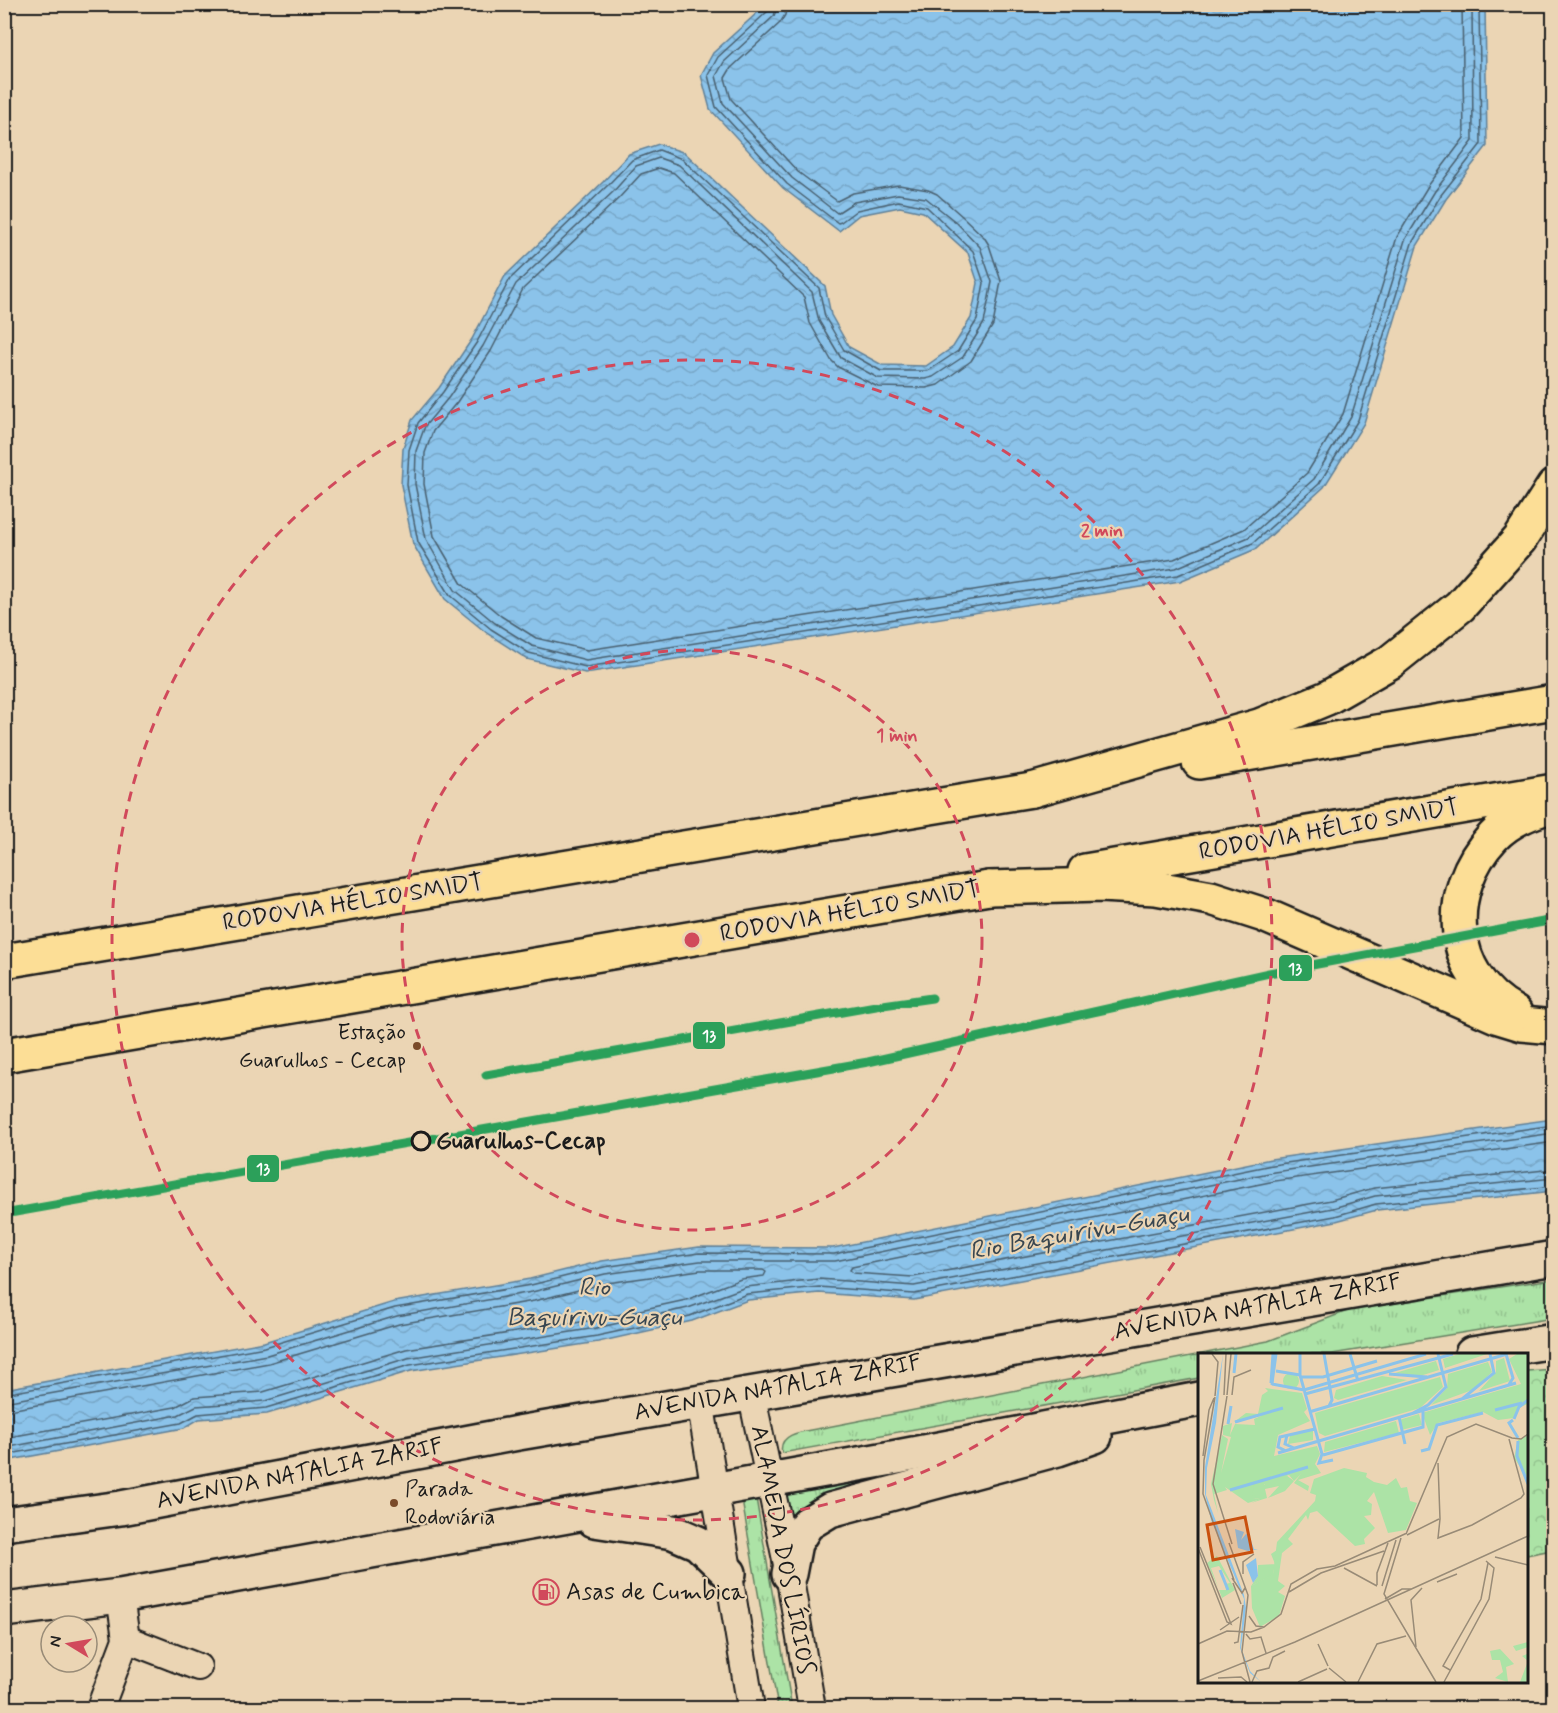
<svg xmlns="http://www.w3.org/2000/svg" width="1558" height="1713" viewBox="0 0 1558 1713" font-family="Mynerve,sans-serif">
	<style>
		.grass { fill: url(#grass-tufts); stroke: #648061; stroke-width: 1.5 }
		.forest { fill: url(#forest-crowns); stroke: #648061; stroke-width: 1.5 }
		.water { fill: url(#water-waves); stroke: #5f8098; stroke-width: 1.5 }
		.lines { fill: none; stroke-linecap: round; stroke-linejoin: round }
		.shore { stroke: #485f6e; stroke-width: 1.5 }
		.street-casing { stroke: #1c1c1c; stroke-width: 30 }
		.secondary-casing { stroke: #1c1c1c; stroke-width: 38 }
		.primary-casing { stroke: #1c1c1c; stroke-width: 38 }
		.highway-casing { stroke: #1c1c1c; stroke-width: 38 }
		.street { stroke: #ebd5b4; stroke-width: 26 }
		.secondary { stroke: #ebd5b4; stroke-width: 33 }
		.primary { stroke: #fcde96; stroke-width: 33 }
		.highway { stroke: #fcde96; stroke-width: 33 }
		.rail-1-casing { stroke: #ebd5b4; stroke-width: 14 }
		.rail-1 { stroke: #2ca05a; stroke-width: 9 }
		.ring { fill: none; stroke: #d1495b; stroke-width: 3; stroke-dasharray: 10 8 }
		.bus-dot { fill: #7a4b2a; stroke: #ebd5b4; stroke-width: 2 }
		.stop-dot { fill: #ebd5b4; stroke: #1c1c1c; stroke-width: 3 }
		.labels { text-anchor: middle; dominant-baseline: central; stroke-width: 4.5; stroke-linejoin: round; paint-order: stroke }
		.bus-label { font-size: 22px; fill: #1c1c1c; stroke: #ebd5b4; text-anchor: end }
		.street-label { font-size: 24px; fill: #1c1c1c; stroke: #ebd5b4 }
		.stop-label { font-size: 24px; font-weight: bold; fill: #1c1c1c; stroke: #ebd5b4; text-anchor: start }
		.poi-label { font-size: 24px; fill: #1c1c1c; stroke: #ebd5b4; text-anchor: start }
		.water-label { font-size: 26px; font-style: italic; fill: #384650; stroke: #ebd5b4 }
		.inset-river { fill: none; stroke: #8bc3ea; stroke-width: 3 }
		.inset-road { fill: none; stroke: #988b77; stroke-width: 1.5 }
		.view { fill: #c9500e; fill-opacity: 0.15; stroke: #c9500e; stroke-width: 3 }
		.inset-edge { fill: none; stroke: #1c1c1c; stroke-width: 3 }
		.centre { fill: #d1495b; stroke: #ebd5b4; stroke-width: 3 }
		.ring-label { font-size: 18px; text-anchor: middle; font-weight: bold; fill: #d1495b; stroke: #ebd5b4; stroke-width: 4.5; stroke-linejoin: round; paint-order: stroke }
		.line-badge { stroke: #ebd5b4; stroke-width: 2 }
		.badge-label { font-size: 16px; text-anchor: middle; font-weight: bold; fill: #fff }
	</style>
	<defs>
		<pattern id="grass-tufts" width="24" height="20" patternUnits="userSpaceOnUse" patternTransform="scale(1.5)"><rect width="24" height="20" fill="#ace3a6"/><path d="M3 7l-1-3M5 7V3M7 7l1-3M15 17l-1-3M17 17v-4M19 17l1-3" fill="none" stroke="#93c28e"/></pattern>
		<pattern id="forest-crowns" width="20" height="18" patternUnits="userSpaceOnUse" patternTransform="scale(1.5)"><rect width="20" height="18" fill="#ace3a6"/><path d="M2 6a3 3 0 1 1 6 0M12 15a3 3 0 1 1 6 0" fill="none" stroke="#93c28e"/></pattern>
		<pattern id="water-waves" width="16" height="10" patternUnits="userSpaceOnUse" patternTransform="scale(1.5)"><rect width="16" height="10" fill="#8bc3ea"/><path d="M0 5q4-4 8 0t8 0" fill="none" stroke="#77a7c8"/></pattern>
	</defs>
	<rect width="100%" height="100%" fill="#ebd5b4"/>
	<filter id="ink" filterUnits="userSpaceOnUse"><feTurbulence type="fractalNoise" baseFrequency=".0167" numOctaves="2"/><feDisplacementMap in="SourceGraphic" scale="12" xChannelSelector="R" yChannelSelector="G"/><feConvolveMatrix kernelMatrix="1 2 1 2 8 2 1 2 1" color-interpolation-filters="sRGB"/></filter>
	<g filter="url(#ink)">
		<g class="grass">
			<path d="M 1553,1279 L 1553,1318 L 1332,1354 L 1200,1354 L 1199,1378 L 782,1453 C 777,1432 807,1431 822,1428 L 1268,1341 L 1350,1310 Z"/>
			<path d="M 914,1469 L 912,1473 L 791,1528 L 784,1486 Z"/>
			<path d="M 756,1498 L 792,1708 L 778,1708 L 743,1506 L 744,1500 Z"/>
		</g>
		<path class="forest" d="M 1553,1369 L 1554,1369 L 1553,1559 L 1552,1550 L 1526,1555 L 1527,1371 Z"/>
		<g class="water">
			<path d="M 767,4 L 1485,5 L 1487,146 L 1446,199 L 1417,246 L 1364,423 L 1324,487 L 1256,549 L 1180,581 L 585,673 L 527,659 L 488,634 L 445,599 L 413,544 L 401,485 L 403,449 L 412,420 L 439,388 L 472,339 L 505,276 L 603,182 L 629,154 L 659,144 L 685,153 L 825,286 L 831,315 L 849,347 L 882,365 L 926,366 L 953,347 L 971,318 L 978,283 L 968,253 L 923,212 L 900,207 L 859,215 L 839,231 L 783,188 L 710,109 L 701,75 L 713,53 Z"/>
			<path d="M 1553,1119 L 1553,1191 L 1377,1210 L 1336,1221 L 914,1300 L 819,1293 L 748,1300 L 692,1321 L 598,1342 L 411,1371 L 267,1414 L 199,1419 L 184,1428 L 5,1461 L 5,1389 L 264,1342 L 394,1302 L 530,1279 L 602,1261 L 699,1247 L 833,1248 L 1271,1159 Z"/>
		</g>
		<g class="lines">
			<g class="shore">
				<path d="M 770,4 L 768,11 L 718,57 L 708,75 L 716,107 L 787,184 L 838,223 L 841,222 L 857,210 L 899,201 L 927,207 L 973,251 L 984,283 L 977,320 L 958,351 L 928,371 L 881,371 L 844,350 L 825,317 L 819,288 L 682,159 L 659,150 L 632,160 L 607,186 L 510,279 L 477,342 L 443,392 L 418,423 L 409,450 L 407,485 L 418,542 L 450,595 L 491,629 L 529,653 L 586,667 L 1178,575 L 1253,543 L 1319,484 L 1358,420 L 1412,243 L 1441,195 L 1481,144 L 1479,4"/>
				<path d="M 778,4 L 774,16 L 724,62 L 716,76 L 723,103 L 792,178 L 837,213 L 854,202 L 898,194 L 926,198 L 957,223 L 980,247 L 992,282 L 984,323 L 963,357 L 933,377 L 925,379 L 878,378 L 841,358 L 819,321 L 812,292 L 679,165 L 659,158 L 636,166 L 613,192 L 516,284 L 483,346 L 449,397 L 425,426 L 416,451 L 415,484 L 426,539 L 455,590 L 495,623 L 532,646 L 586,660 L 1176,568 L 1249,537 L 1314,479 L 1351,417 L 1405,240 L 1435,191 L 1473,141 L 1472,4"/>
				<path d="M 787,4 L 785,15 L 780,23 L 731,68 L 725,78 L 731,99 L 798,172 L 837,201 L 853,193 L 899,185 L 928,190 L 937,194 L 963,217 L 984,237 L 989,245 L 1001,281 L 993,325 L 971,361 L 938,385 L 926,388 L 878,387 L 838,367 L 831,360 L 810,323 L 804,297 L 674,173 L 659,168 L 641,174 L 619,198 L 523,289 L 491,351 L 457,402 L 433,431 L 425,453 L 424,484 L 434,536 L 462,584 L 501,616 L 536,638 L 587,650 L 1174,559 L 1244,529 L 1307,473 L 1343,414 L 1397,237 L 1428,186 L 1464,138 L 1462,4"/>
				<path d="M 1554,1142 L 1275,1181 L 852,1267 L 850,1270 L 853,1273 L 913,1277 L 1331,1200 L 1374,1188 L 1554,1169"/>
				<path d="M 4,1394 L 265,1347 L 395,1308 L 531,1285 L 604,1267 L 699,1253 L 834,1254 L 1272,1165 L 1554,1125"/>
				<path d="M 4,1402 L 267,1355 L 397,1316 L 532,1292 L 605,1274 L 700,1261 L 835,1261 L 1274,1172 L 1554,1133"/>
				<path d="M 4,1411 L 269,1363 L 399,1324 L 534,1301 L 607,1283 L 700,1270 L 763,1270 L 766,1272 L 764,1276 L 741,1279 L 686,1300 L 594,1320 L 406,1349 L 263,1392 L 194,1397 L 175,1407 L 4,1438"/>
				<path d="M 4,1448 L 178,1415 L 196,1406 L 265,1401 L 408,1358 L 596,1328 L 688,1308 L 746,1287 L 819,1279 L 914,1286 L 1333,1208 L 1375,1196 L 1554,1178"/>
				<path d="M 4,1455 L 181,1423 L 198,1414 L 266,1408 L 410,1365 L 597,1336 L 690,1316 L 747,1294 L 819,1287 L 914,1294 L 1335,1216 L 1376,1204 L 1554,1186"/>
			</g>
			<g class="street-casing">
				<g id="street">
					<path d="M 751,1392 L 789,1574 L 812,1708"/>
					<path d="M 700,1401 L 751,1708"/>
					<path d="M 126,1639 L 198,1667"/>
					<path d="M 100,1708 L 126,1639 L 120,1596"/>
				</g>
			</g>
			<g class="secondary-casing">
				<g id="secondary">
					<path d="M 1472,1354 L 1554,1341"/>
					<path d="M 594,1520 L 673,1532 L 698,1543 L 729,1573"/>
					<path d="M 4,1524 L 121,1508 L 518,1433 L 1554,1258"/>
					<path d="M 789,1574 L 795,1543 L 807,1524 L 830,1510 L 1058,1449 L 1095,1436"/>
					<path d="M 4,1610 L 120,1596 L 892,1458 L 1200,1399"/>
				</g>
			</g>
			<g class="primary-casing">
				<g id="primary">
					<path d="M 4,961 L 1032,790"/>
					<path d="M 4,1055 L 989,888"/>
				</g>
			</g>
			<g class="highway-casing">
				<g id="highway">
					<path d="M 1199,762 L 1554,702"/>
					<path d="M 1032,790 L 1259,726 L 1327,698 L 1390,662 L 1460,606 L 1520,539 L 1554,486"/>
					<path d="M 1085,871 L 1554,791"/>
					<path d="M 989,888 L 1100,885 L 1156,888 L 1211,898 L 1264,915 L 1499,1017 L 1522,1024 L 1554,1027"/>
					<path d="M 1515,1013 C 1447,976 1443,890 1493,837 C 1510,819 1531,812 1553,805"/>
				</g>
			</g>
			<use href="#street" class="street"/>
			<use href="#secondary" class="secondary"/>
			<use href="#primary" class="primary"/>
			<use href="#highway" class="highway"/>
			<g class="rail-1-casing">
				<g id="rail-1">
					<path d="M 486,1075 L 876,1006 L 932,998"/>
					<path d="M 4,1214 L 868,1062 L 1269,973 L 1554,920"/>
				</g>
			</g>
			<use href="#rail-1" class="rail-1"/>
		</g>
	</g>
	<g class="ring">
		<circle cx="692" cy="940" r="290"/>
		<circle cx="692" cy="940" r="580"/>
	</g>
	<defs>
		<g id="fuel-ring" transform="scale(1.35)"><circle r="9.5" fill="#ebd5b4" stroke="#d1495b" stroke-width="1.5"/><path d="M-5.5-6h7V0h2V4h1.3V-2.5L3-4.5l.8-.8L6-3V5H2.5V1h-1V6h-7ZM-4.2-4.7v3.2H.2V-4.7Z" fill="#d1495b"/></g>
	</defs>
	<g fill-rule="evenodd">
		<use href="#fuel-ring" x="546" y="1592"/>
	</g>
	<g class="bus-dot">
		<circle cx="417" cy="1046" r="5"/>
		<circle cx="394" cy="1503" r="5"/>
	</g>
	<circle class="stop-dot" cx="421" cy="1141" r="9"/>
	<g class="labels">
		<g class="bus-label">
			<text x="406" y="1033">Estação<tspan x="406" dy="28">Guarulhos - Cecap</tspan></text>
			<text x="405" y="1490" text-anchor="start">Parada<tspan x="405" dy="28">Rodoviária</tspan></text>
		</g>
		<g class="street-label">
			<text transform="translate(1329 830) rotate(-10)">RODOVIA HÉLIO SMIDT</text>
			<text transform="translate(353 903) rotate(-9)">RODOVIA HÉLIO SMIDT</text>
			<text transform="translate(850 912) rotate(-10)">RODOVIA HÉLIO SMIDT</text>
			<text transform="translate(1258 1307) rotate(-10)">AVENIDA NATALIA ZARIF</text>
			<text transform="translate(778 1388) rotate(-10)">AVENIDA NATALIA ZARIF</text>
			<text transform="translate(300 1474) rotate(-11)">AVENIDA NATALIA ZARIF</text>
			<text transform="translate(782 1550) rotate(79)">ALAMEDA DOS LÍRIOS</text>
		</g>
		<g class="stop-label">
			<text x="436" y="1141">Guarulhos-Cecap</text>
		</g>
		<g class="poi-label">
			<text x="566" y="1592">Asas de Cumbica</text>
		</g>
		<g class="water-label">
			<text transform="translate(1079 1233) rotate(-10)">Rio Baquirivu-Guaçu</text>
			<text x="594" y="1288">Rio<tspan x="594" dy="30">Baquirivu-Guaçu</tspan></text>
		</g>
	</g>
	<g transform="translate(1198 1353)">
		<rect width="330" height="330" fill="#ebd5b4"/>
		<path d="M 261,1 L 289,1 L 247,15 L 245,6 ZM 319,1 L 330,1 L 330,51 L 322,54 L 316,65 L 300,67 L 285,59 L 240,70 L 232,82 L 224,60 L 323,31 L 311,6 ZM 306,5 L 312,28 L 281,38 L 298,19 L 298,8 ZM 238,8 L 241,17 L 222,23 L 197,20 ZM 290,9 L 294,19 L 277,36 L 233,52 L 249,35 L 250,21 ZM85 28a8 8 0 1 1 16 0a8 8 0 1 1-16 0ZM 184,23 L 209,27 L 140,47 L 136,45 L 138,37 ZM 242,24 L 245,34 L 222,55 L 127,83 L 121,80 L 117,60 ZM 67,35 L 104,40 L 109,56 L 106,59 L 112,68 L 80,82 L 76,103 L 119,93 L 122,101 L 117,111 L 123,120 L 100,127 L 111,133 L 110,138 L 96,130 L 103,121 L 96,128 L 91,122 L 68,130 L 55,145 L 63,146 L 50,150 L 27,134 L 29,137 L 16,141 L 20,160 L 16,147 L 13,131 L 24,82 L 30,86 L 23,120 L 33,84 L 25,82 L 25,73 L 34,70 L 32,82 L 37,71 L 57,72 L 56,66 L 63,63 L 36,69 L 48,60 L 60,61 L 64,42 L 70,38 ZM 221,61 L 224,72 L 203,77 L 201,67 ZM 198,68 L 201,80 L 126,99 L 127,89 ZM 109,77 L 115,77 L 115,87 L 90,91 L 92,83 ZM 79,197 L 75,222 L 53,233 L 60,223 L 60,212 L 77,211 L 73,201 Z" fill="#ace3a6"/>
		<path d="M 330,82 L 329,118 L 330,125 L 316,105 L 320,87 ZM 146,115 L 169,120 L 168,124 L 176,129 L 189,132 L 198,125 L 203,135 L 209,134 L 212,148 L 219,150 L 208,177 L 190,180 L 176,139 L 169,148 L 174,151 L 173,162 L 166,163 L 177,175 L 166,186 L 167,191 L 157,193 L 119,158 L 112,160 L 110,167 L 108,162 L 90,186 L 95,191 L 84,200 L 80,228 L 87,233 L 80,239 L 87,243 L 81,263 L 62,274 L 54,255 L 53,233 L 75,221 L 79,189 L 117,148 L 118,142 L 112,140 L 116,126 ZM 88,122 L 96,128 L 87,138 L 70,145 L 81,133 L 67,136 L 69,145 L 53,150 L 62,146 L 54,145 L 56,131 L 67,132 L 67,128 ZM 19,203 L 37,237 L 24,245 L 21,237 L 28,237 L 27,231 L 32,230 L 21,213 L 13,215 L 20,234 L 9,210 ZM 330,289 L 330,323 L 328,329 L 322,329 L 330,308 L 324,303 L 329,301 L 330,294 L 318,298 L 315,293 ZM 302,296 L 316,311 L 308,314 L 310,329 L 297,325 L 305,319 L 302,307 L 294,307 L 292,298 Z" fill="#ace3a6"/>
		<path d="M 25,1 L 18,70 L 9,115 L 8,142 L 46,242 L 48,255 L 43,295 L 52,318 L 63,329 L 52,320 L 42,295 L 46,246 L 13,167 L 7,141 L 7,114 ZM 37,176 L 46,179 L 43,187 L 48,181 L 51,182 L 56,196 L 60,196 L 50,198 L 40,195 ZM 58,205 L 60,223 L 55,230 L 48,212 Z" fill="#8bc3ea"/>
		<path class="inset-river" d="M 102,1 L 102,22 L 124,101 L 121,110 L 135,107M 126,1 L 134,47 L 131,53M 152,1 L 160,28M 308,1 L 315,25 L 310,33M 78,18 L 102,22M 36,20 L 38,1M 191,21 L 229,24M 102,24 L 125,24 L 179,8M 73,30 L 75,1M 74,30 L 78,1M 74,31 L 106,37 L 228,1M 74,32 L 77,1M 107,41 L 255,1M 264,46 L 296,20 L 292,1M 297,57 L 324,50M 111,59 L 309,1M 215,60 L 230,52 L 248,34 L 240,1M 201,64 L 207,91M 316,66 L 321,54 L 330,47M 315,67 L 311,70 L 320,85M 37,69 L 85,55M 30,71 L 33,53M 89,82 L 87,91 L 96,95M 320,88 L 319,103 L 330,131M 88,98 L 80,94 L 82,84 L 117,76M 223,98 L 231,96 L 239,72 L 285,60M 80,100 L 318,30M 125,102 L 225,74 L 225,57M 32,137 L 110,114M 22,217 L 30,237"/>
		<path class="inset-road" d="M 14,1 L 20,9 L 17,43M 26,42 L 28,1M 29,42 L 33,1M 34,42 L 36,24 L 53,17M 29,43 L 15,131 L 34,191M 17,44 L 6,107 L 5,141 L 36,227M 5,103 L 11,57 L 16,45M 240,110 L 242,166M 242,166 L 240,185 L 274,172 L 323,145 L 326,141 L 311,86M 208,181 L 249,84 L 278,71 L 314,85 L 323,86 L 330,81M 209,182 L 241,166M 203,185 L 186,241 L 238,329M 31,190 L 50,242 L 44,299 L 52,329M 0,195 L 29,269 L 33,271 L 2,194M 297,204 L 330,212M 146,215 L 179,233M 45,221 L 45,209 L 56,201M 34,225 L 44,240 L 47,235M 239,229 L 259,221M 35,230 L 43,251M 179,232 L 179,220 L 190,190M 184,233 L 198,187M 91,239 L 123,220 L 186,198M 187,246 L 204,236 L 213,236M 51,263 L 58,273 L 66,274M 22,277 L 41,264M 48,281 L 52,286 L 63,284 L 68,300M 36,290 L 40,289 L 45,252M 0,291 L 29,278 L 53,279 L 66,274 L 83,261 L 93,231 L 119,216 L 137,213 L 209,180M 120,291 L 130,313M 218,294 L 213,247 L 224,235M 131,315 L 148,329M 252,317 L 245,313 L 283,246 L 290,210M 20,325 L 43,324 L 49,329M 0,328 L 97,289 L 330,183M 54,329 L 59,318 L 71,315 L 75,304 L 87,298M 100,329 L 129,316M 160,329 L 179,291 L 208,283M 246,329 L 291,246 L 296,215 L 288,208"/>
		<path class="view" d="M 47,164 L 54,199 L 15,207 L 9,172 Z"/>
		<rect width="330" height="330" class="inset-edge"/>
	</g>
	<circle cx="692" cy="940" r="9" class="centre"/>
	<g class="ring-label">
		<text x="1102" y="536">2 min</text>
		<text x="897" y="741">1 min</text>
	</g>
	<g class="line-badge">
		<rect x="1278" y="954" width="35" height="28" rx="6" fill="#2ca05a"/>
		<rect x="692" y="1021" width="34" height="29" rx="6" fill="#2ca05a"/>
		<rect x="246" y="1154" width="34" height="29" rx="6" fill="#2ca05a"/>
	</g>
	<g class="badge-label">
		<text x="1295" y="974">13</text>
		<text x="709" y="1041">13</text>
		<text x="263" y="1174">13</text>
	</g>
	<rect width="1558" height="1713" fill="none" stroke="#ebd5b4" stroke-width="24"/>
	<rect x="12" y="12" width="1534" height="1689" fill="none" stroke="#1c1c1c" stroke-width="2" filter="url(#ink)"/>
	<g transform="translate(69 1644) rotate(281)"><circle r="28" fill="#ebd5b4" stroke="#988b77" stroke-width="1.5"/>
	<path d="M0-4.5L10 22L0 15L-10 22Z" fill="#d1495b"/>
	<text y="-9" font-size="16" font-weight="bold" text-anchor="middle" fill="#1c1c1c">N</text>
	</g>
</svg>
